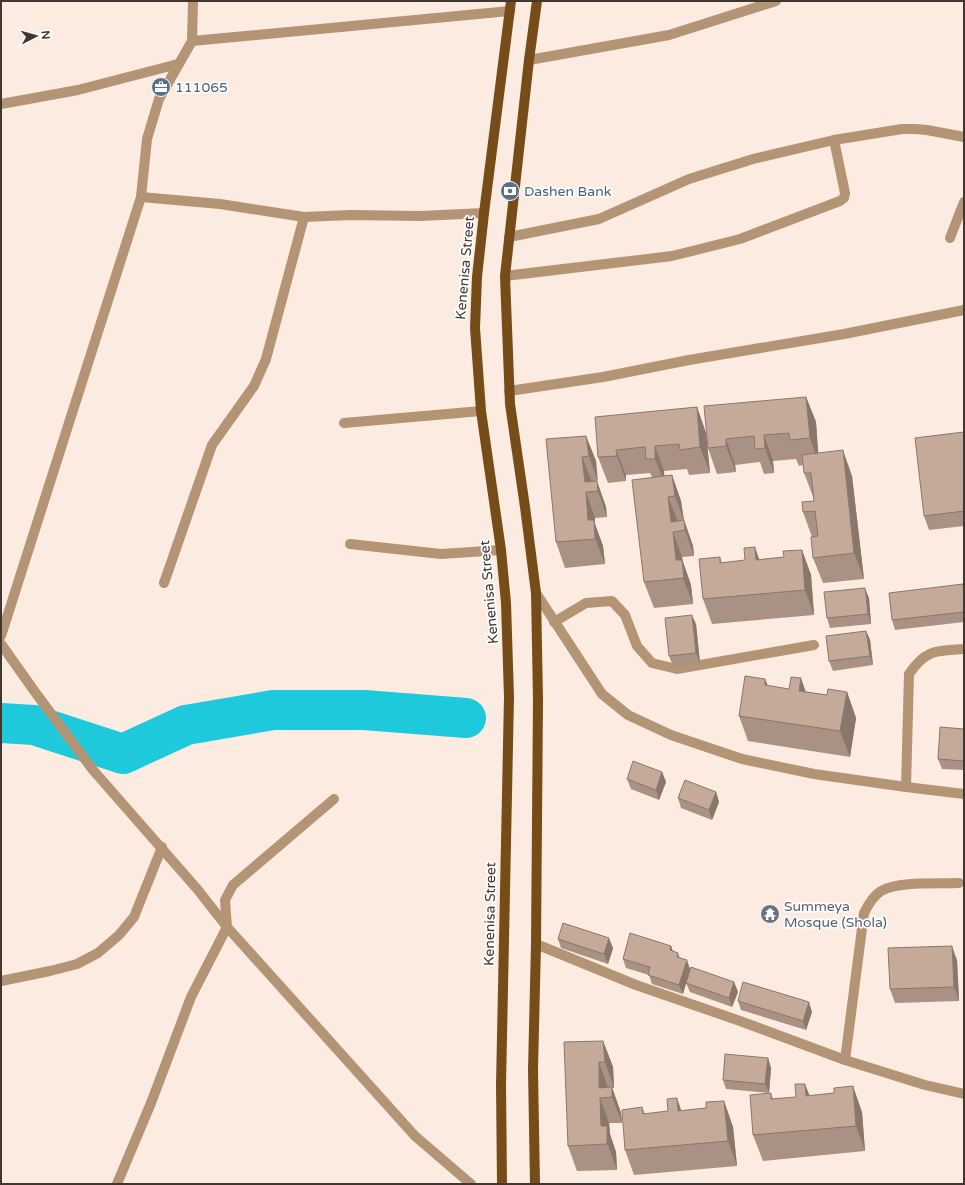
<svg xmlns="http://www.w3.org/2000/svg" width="965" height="1185" viewBox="0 0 965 1185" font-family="'Varela Round',sans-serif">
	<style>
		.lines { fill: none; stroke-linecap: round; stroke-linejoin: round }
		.river { stroke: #1ec9db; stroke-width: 40 }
		.minor { stroke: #b39475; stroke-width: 10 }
		.major { stroke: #764c19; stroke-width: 10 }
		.wall { fill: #a99284 }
		.shaded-wall { fill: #8a776c }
		.building { fill: #c5aa9a; stroke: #8a776c }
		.labels { text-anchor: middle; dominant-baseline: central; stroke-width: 3.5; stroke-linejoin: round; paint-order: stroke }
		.service-label { font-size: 14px; fill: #4e5e75; stroke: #fff; text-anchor: start }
		.street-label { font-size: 14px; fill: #423730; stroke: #fff }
		.worship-label { font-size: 14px; fill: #5b616d; stroke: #fff; text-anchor: start }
	</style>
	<rect width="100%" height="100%" fill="#fcebe1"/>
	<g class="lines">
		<path class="river" d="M 1,723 L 34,725 L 123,754 L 186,725 L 273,710 L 364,710 L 466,718"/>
		<g class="minor">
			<path d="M 192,41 L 510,11"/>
			<path d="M 529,60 L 669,35 L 776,1"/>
			<path d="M 1,104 L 78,90 L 178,64"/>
			<path d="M 141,197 L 220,204 L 304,217 L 351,215 L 420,216 L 484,213"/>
			<path d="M 509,237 L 599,219 L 689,179 L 753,159 L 834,140 L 902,129 L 915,129 L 927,130 L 964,137"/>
			<path d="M 950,238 L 964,202"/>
			<path d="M 505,276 L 672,256 L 740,239 L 840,201 L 844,198 L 845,193 L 834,140"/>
			<path d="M 509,391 L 603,377 L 689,360 L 844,334 L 964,310"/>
			<path d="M 344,423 L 481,411"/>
			<path d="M 350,544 L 441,554 L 501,550"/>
			<path d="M 164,583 L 212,445 L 254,386 L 266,359 L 304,217"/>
			<path d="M 536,593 L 602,694 L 628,715 L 671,735 L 742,759 L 814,774 L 906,787 L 964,794"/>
			<path d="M 554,622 L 586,603 L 612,601 L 625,615 L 637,646 L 652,663 L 677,669 L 814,645"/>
			<path d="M 1,636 L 141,197 L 147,139 L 159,99 L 192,41 L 193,1"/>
			<path d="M 1,644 L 35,692 L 93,770 L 198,890 L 227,927 L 415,1136 L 471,1184"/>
			<path d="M 906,787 L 909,674 C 926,649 936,651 964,649"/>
			<path d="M 536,944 L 636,985 L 740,1021 L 845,1060 L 925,1085 L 964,1094"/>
			<path d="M 1,981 L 50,971 L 77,964 L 98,953 L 119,935 L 134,917 L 162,847"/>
			<path d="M 845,1060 L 864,913 C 868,905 873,896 881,891 C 899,881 937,884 959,883"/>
			<path d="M 117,1184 L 151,1103 L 191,997 L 227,927 L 225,900 L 233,885 L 334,799"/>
		</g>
		<g class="major">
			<path d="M 502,1184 L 501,1085 L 509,697 L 506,603 L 501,550 L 481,411 L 475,328 L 477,277 L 484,213 L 511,1"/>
			<path d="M 535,1184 L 533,1070 L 536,944 L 538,700 L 536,593 L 525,507 L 510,404 L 505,276 L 529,60 L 537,1"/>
		</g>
	</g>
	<g class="wall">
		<path d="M 806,397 L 816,422 L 818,453 L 852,476 L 864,579 L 823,583 L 813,558 L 812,537 L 803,512 L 814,501 L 814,499 L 804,473 L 803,465 L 799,466 L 796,459 L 773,461 L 774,473 L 764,474 L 760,462 L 735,465 L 736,472 L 717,474 L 708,448 Z"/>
		<path d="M 697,407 L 706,433 L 710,473 L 689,475 L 687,469 L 664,471 L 664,476 L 672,475 L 681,501 L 684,520 L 693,546 L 694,556 L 682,557 L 683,562 L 691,585 L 693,604 L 654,608 L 644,582 L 652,477 L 650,473 L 626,475 L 626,481 L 608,483 L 598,457 Z"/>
		<path d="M 964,432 L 964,526 L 929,530 L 924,516 Z"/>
		<path d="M 586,436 L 596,461 L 597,482 L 606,507 L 607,517 L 595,518 L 595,524 L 603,546 L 605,564 L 565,568 L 556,542 Z"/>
		<path d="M 802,550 L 811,575 L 814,615 L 712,624 L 703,599 L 720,557 L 722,563 L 784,557 Z"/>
		<path d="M 963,584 L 964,588 L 964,622 L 895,630 L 892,620 Z"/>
		<path d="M 869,598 L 871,624 L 830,628 L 827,618 Z"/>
		<path d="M 696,624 L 700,663 L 673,666 L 669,656 Z"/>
		<path d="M 866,631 L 870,640 L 873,665 L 833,671 L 829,661 Z"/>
		<path d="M 765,679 L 768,686 L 827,695 L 847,692 L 856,718 L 850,757 L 748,741 L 739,716 Z"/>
		<path d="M 964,729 L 964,770 L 942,769 L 938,759 Z"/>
		<path d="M 662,772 L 666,782 L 659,800 L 631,789 L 627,779 Z"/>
		<path d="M 716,792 L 719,802 L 712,820 L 681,808 L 678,798 Z"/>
		<path d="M 558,939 L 613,948 L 608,964 L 561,948 Z"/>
		<path d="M 671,946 L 673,951 L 678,953 L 680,958 L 690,969 L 683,994 L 652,984 L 649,975 L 626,968 L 623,959 Z"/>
		<path d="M 957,960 L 959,1001 L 895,1003 L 890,989 Z"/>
		<path d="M 734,982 L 738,992 L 732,1007 L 690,992 L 686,983 Z"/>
		<path d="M 738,1001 L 812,1012 L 806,1030 L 741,1010 Z"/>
		<path d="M 603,1041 L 613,1067 L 614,1088 L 612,1088 L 621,1113 L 622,1123 L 609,1123 L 610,1134 L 616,1152 L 617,1170 L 577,1171 L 568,1146 Z"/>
		<path d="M 768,1058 L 771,1068 L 769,1093 L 726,1089 L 723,1080 Z"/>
		<path d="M 771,1093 L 773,1099 L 810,1096 L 862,1112 L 865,1151 L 763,1161 L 753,1135 Z"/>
		<path d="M 724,1101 L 733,1127 L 737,1166 L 634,1175 L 625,1150 L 642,1107 L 645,1114 L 706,1108 Z"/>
	</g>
	<g class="shaded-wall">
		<path d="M 806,397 L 816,422 L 819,464 L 810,438 Z"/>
		<path d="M 697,407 L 706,433 L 710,473 L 700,447 Z"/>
		<path d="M 764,435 L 773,461 L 774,473 L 765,448 Z"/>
		<path d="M 586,436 L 596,461 L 598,482 L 589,456 Z"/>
		<path d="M 726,439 L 735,465 L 736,472 L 726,446 Z"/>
		<path d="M 655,446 L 664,471 L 665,484 L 655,459 Z"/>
		<path d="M 616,450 L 626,475 L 626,481 L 617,456 Z"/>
		<path d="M 843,450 L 852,476 L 864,579 L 854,553 Z"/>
		<path d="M 582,457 L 592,482 L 585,482 Z"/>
		<path d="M 672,475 L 681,501 L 684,521 L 675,496 Z"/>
		<path d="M 597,481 L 606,507 L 607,517 L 598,491 Z"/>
		<path d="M 586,492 L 595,518 L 595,524 L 603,546 L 605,564 L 588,520 Z"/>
		<path d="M 668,497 L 678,522 L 671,522 Z"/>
		<path d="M 684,520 L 693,546 L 694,556 L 685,530 Z"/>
		<path d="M 673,532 L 682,557 L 683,562 L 691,585 L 693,604 L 676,560 Z"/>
		<path d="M 755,547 L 764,573 L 756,560 Z"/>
		<path d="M 802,550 L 811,575 L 814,615 L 805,590 Z"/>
		<path d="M 865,588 L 869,598 L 871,624 L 868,614 Z"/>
		<path d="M 692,615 L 696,624 L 700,663 L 696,653 Z"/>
		<path d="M 866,631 L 870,640 L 873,665 L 870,656 Z"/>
		<path d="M 801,678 L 810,704 L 799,691 Z"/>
		<path d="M 765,679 L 775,705 L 765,685 Z"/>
		<path d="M 847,692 L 856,718 L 850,757 L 840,731 Z"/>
		<path d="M 662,772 L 666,782 L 659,800 L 656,790 Z"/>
		<path d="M 716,792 L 719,802 L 712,820 L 709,810 Z"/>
		<path d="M 609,938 L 613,948 L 608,964 L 604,954 Z"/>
		<path d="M 671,946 L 674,955 L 670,950 Z"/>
		<path d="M 952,946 L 957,960 L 959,1001 L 954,987 Z"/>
		<path d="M 687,960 L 690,969 L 683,994 L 679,985 Z"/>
		<path d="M 734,982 L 738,992 L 732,1007 L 729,998 Z"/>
		<path d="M 809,1002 L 812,1012 L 806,1030 L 803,1021 Z"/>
		<path d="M 603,1041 L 613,1067 L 614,1088 L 605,1062 Z"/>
		<path d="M 768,1058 L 771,1068 L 769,1093 L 765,1084 Z"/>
		<path d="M 599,1062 L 608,1088 L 599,1088 Z"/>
		<path d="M 805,1084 L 815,1109 L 806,1096 Z"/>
		<path d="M 853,1086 L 862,1112 L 865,1151 L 856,1126 Z"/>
		<path d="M 612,1087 L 621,1113 L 622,1123 L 612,1097 Z"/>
		<path d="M 600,1098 L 609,1123 L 610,1134 L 616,1152 L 617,1170 L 601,1126 Z"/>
		<path d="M 677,1098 L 686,1124 L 678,1111 Z"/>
		<path d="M 724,1101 L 733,1127 L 737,1166 L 728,1141 Z"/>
	</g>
	<g class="building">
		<path d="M 806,397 L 810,438 L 790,440 L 789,433 L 764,435 L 765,448 L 755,449 L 754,436 L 726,439 L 726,446 L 708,448 L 704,406 Z"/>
		<path d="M 697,407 L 700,447 L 680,450 L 679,444 L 655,446 L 655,459 L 646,459 L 645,447 L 616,450 L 617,456 L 598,457 L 595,417 Z"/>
		<path d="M 964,432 L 964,511 L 924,516 L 915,438 Z"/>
		<path d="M 586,436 L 589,456 L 582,457 L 585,482 L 597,481 L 598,491 L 586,492 L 588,520 L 594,520 L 595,539 L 556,542 L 546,439 Z"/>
		<path d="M 843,450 L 854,553 L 813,558 L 811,537 L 818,536 L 815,511 L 803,512 L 802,502 L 814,501 L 811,473 L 804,473 L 802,455 Z"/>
		<path d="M 672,475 L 675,496 L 668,497 L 671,522 L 684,520 L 685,530 L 673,532 L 676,560 L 682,560 L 684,578 L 644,582 L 632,480 Z"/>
		<path d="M 755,547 L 756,560 L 784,557 L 783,551 L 802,550 L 805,590 L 703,599 L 699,559 L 720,557 L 720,563 L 745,560 L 744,548 Z"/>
		<path d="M 963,584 L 964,595 L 964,612 L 892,620 L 889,593 Z"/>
		<path d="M 865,588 L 868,614 L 827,618 L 824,592 Z"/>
		<path d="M 692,615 L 696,653 L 669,656 L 665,618 Z"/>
		<path d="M 866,631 L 870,656 L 829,661 L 826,636 Z"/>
		<path d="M 745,676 L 765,679 L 765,685 L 789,689 L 791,677 L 801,678 L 799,691 L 827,695 L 828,689 L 847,692 L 840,731 L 739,716 Z"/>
		<path d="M 940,727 L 964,729 L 964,761 L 938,759 Z"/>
		<path d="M 633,761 L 662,772 L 656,790 L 627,779 Z"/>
		<path d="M 685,780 L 716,792 L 709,810 L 678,798 Z"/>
		<path d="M 563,923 L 609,938 L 604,954 L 558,939 Z"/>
		<path d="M 630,933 L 671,946 L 670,950 L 678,953 L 677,957 L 687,960 L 679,985 L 648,975 L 650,967 L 623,959 Z"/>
		<path d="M 952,946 L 954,987 L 890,989 L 888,948 Z"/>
		<path d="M 691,967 L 734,982 L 729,998 L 686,983 Z"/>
		<path d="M 743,982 L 809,1002 L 803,1021 L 738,1001 Z"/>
		<path d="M 603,1041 L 605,1062 L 599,1062 L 599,1088 L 612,1087 L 612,1097 L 600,1098 L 601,1126 L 607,1126 L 607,1144 L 568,1146 L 564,1042 Z"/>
		<path d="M 725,1054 L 768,1058 L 765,1084 L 723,1080 Z"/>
		<path d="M 795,1084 L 805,1084 L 806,1096 L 834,1093 L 834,1088 L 853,1086 L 856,1126 L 753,1135 L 750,1095 L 771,1093 L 771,1099 L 796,1097 Z"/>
		<path d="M 677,1098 L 678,1111 L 706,1108 L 706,1102 L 724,1101 L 728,1141 L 625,1150 L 622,1110 L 642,1107 L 643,1114 L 668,1111 L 667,1099 Z"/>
	</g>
	<defs>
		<g id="office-disc" transform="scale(1)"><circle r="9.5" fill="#5c6f8a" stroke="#fff"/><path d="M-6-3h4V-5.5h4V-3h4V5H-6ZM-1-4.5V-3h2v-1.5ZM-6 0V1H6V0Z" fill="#fff"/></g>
		<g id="bank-disc" transform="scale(1)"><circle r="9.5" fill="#5c6f8a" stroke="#fff"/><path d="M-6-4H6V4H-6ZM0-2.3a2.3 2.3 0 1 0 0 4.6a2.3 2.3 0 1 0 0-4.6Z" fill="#fff"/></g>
		<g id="temple-disc" transform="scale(1)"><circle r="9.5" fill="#6b7280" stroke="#fff"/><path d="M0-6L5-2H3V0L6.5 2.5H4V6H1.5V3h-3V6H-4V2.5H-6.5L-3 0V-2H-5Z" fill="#fff"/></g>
	</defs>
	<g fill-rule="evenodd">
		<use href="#office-disc" x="161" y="87"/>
		<use href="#bank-disc" x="510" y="191"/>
		<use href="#temple-disc" x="770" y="914"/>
	</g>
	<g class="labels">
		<g class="service-label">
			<text x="175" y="87">111065</text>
			<text x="524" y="191">Dashen Bank</text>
		</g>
		<g class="street-label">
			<text transform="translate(465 268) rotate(-85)">Kenenisa Street</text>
			<text transform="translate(489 592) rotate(-95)">Kenenisa Street</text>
			<text transform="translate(490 914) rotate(-89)">Kenenisa Street</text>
		</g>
		<g class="worship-label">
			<text x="784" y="906">Summeya<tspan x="784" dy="16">Mosque (Shola)</tspan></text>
		</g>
	</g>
	<rect width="965" height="1185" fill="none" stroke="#423730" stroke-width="4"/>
	<g transform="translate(36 36) rotate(84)" stroke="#ffffff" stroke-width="3" paint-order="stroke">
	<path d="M0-3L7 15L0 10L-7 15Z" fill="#423730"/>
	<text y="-6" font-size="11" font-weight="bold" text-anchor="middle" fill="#423730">N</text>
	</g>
</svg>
